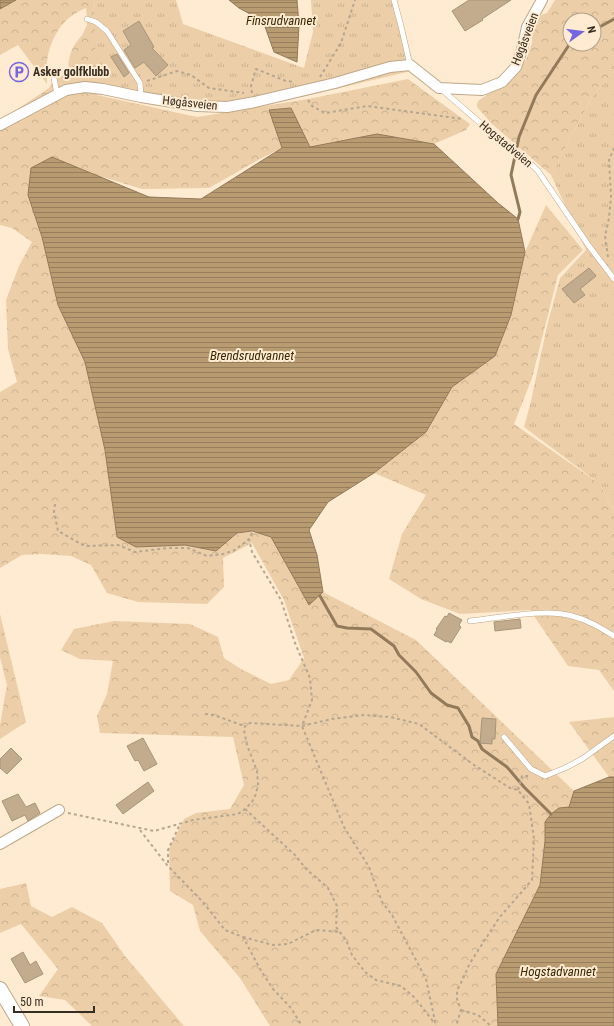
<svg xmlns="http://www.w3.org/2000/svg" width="614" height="1026" viewBox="0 0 614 1026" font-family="'Roboto Condensed',sans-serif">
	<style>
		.grass { fill: url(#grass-tufts) }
		.forest { fill: url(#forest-crowns); fill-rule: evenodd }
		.water { fill: url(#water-rules); stroke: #927a5a }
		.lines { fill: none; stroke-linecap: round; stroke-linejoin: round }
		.stream { stroke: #927a5a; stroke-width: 3 }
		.building { fill: #c3ac8e; stroke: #aa9477 }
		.lane-casing { stroke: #bfa88a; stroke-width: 6 }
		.street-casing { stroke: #bfa88a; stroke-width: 12 }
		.secondary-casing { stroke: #bfa88a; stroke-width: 16 }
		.path { stroke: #b6a691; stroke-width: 2; stroke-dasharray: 3 3; stroke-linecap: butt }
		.lane { stroke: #fff; stroke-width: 5 }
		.street { stroke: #fff; stroke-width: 10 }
		.secondary { stroke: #fff; stroke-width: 14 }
		.labels { text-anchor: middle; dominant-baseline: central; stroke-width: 4; stroke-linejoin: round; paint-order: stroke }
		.street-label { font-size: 12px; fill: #362d21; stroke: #feebd1 }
		.poi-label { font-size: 12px; font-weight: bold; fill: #362d21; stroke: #feebd1; text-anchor: start }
		.water-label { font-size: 13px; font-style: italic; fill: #3c2603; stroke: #feebd1 }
	</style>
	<defs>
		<pattern id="grass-tufts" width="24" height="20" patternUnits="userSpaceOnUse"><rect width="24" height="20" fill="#eccfa8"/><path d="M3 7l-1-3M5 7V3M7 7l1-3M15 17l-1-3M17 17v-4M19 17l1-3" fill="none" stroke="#cbb290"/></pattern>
		<pattern id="forest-crowns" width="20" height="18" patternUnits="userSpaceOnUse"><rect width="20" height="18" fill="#eccfa8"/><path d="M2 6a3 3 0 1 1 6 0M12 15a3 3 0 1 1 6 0" fill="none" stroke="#cbb290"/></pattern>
		<pattern id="water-rules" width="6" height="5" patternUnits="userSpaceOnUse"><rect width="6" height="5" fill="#b99b72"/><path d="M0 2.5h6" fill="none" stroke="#977f5d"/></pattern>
	</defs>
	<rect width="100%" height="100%" fill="#feebd1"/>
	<g class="grass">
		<path d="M 95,0 L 176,0 L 183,24 L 304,68 L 313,32 L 311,0 L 392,0 L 411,71 L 301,97 L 205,111 L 185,110 L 100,93 L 72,57 L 94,10 Z"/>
		<path d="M 614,71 L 614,513 L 600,484 L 524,427 L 531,401 L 547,326 L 560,278 L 586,250 L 551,175 L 592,97 Z"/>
	</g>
	<g class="forest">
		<path d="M 16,0 L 95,0 L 94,10 L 97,95 L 197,117 L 308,99 L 408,79 L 470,124 L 466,130 L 434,144 L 377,134 L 309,148 L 291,108 L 270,110 L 282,148 L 258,160 L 209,188 L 142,189 L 103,177 L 28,195 L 42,237 L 58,305 L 85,362 L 105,450 L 117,537 L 136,547 L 185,545 L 216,551 C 240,530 240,527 271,537 L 309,604 L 323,592 L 416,640 L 574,791 L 569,807 L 545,822 L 545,841 L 540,885 L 496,974 L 498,1026 L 270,1026 L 240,978 L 200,931 L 193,905 L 170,891 L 169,849 L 184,819 L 196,813 L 230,809 L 244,785 L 233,737 L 100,733 L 97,716 L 107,694 L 113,661 L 80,659 L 61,650 L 74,629 L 114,621 L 190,624 L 218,637 L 224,658 L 241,669 L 271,684 L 289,680 L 304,658 L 284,600 L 252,543 L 223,558 L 224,587 L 207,604 L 138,602 L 107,593 L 91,565 L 71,556 L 42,554 L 22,555 L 0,568 L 0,392 L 17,382 L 8,349 L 6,300 L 19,266 L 32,242 L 12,228 L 0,225 L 0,121 L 49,88 L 54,78 L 68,75 C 68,55 72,43 88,30 L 86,8 C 64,17 54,32 48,55 C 46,64 47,75 47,84 L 18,45 L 0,55 L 0,9 Z"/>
		<path d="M 555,0 L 614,0 L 614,71 L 592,97 L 551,175 L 492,124 L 477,107 L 478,101 L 504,84 L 526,60 L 532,43 L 532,34 L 528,20 L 547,13 ZM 570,20 L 594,20 L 594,44 L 570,44 Z"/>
		<path d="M 546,205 L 583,250 L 558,275 L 532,378 L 514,424 L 600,484 L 614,513 L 614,691 L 599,670 L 568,666 L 530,610 L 460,614 L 421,599 L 389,579 L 402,534 L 426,495 L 374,473 L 426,432 L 452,387 L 495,356 L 511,315 L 525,252 Z"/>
		<path d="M 0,614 L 26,722 L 0,739 L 0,725 L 7,685 L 0,657 Z"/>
		<path d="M 614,717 L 614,777 L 609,777 L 569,722 Z"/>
		<path d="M 26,883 L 31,906 L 52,917 L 72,907 L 102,923 L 125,956 L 184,1026 L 92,1026 L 65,1000 L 39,996 L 58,969 L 21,924 L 0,933 L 0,889 Z"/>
	</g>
	<g class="water">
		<path d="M 0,0 L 16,0 L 0,9 Z"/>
		<path d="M 229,0 L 297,0 L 299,25 L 297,62 L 274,52 L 263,21 L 239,8 Z"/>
		<path d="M 291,108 L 310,147 L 377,134 L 434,144 L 498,203 L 518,219 L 525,252 L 511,315 L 495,356 L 452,387 L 426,432 L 374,473 L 328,502 L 309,530 L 317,555 L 323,592 L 309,605 L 271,537 L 252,531 L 237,533 L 216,551 L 185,545 L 136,547 L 117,537 L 105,450 L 85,362 L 58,305 L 42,237 L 28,195 L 31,168 L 52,157 L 149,197 L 201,199 L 282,148 L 269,110 Z"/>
		<path d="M 609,777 L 614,777 L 614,1026 L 498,1026 L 496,974 L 540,885 L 545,841 L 545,822 L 551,814 L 559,808 L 569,807 L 574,791 Z"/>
	</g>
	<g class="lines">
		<g class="stream">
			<path d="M 594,30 L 614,19"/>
			<path d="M 518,219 L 520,212 L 511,175 L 519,137 L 536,95 L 569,45 L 571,44"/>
			<path d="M 320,596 L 337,626 L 347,628 L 371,629 L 394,646 L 399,655 L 416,672 L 431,693 L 447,705 L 458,708 L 469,726 L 472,737 L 478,741 L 482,749 L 507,767 L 524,787 L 551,814"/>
		</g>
	</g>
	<g class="building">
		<path d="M 469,0 L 511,0 L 482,19 L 483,20 L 465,31 L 452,11 Z"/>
		<path d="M 139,21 L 154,47 L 152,48 L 168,65 L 156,76 L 144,62 L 135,68 L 124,50 L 131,45 L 123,31 Z"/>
		<path d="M 117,54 L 129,73 L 124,77 L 111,57 Z"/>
		<path d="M 589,268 L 596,276 L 580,289 L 585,295 L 574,303 L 562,289 Z"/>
		<path d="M 449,613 L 462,620 L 459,625 L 461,627 L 451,643 L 447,641 L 446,642 L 434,635 L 437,630 L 436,629 L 445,616 L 447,617 Z"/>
		<path d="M 520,619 L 521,628 L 495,631 L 494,622 Z"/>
		<path d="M 482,718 L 496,719 L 495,739 L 492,739 L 492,744 L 480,743 Z"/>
		<path d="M 143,738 L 157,764 L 144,771 L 138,760 L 135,761 L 127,746 Z"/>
		<path d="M 11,748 L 22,759 L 7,774 L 0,768 L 0,759 Z"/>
		<path d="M 148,782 L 154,791 L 123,814 L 116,805 Z"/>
		<path d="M 18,794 L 26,807 L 35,803 L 40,813 L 28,821 L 25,815 L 12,821 L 2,801 Z"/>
		<path d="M 23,952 L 30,965 L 36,961 L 43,974 L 25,983 L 11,959 Z"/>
	</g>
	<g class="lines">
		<g class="lane-casing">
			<g id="lane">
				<path d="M 394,0 L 401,26 L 410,65"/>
				<path d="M 87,19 L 96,22 L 107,31 L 140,83 L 141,97"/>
				<path d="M 54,78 L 57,94"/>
				<path d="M 441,89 L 478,121 L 524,157 L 538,171 L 589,246 L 614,279"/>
				<path d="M 470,621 C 498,618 546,608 572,616 C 588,620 601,628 614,636"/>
				<path d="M 504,737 L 531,769 L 545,776 L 565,768 L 582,759 L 614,736"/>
			</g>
		</g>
		<g class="street-casing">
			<g id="street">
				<path d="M 0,125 L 66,90 L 85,87 L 103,89 L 141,97 L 197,106 L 227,107 L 255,102 L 335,83 L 390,67 L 410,65 L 439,88 L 482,90 L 502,82 L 516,67 L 522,50 L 527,27 L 542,0"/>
				<path d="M 0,844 L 59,810"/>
			</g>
		</g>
		<g class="secondary-casing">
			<path id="secondary" d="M 0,989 L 22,1026"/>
		</g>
		<g class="path">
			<path d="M 320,77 L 341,43 L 355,0"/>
			<path d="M 147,81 L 177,71 L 191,75 L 209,88 L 244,93"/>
			<path d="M 252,93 L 251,86 L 256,69 L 286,81 L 294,82"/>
			<path d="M 308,100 L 312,106 L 325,113 L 367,106 L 463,119"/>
			<path d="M 608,257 L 605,236 L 609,218 L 611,196 L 609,160 L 614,148"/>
			<path d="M 55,504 L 54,512 L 58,531 L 81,544 L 86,546 L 118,545 L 135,552 L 168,548 L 188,548 L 207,556 L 223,554 L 235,550 L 249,539"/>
			<path d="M 252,533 L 249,539 L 252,552 L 281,600 L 295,643 L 310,678 L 312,700 L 302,726 L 344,827 L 369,867 L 382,902 L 392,915 L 426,979 L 436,1026"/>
			<path d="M 205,714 L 214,715 L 244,726"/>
			<path d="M 518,790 L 522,776 L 528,776"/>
			<path d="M 245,809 L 296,856 L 306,869 L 328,888 L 337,906 L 336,927 L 346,940 L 352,955 L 365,972 L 376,980 L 401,986 L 415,998 L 435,1024"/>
			<path d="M 68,813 L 154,831 L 193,820 L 238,814 L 245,809 L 252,802 L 256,794 L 258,784 L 257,771 L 247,745 L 244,730 L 245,726 L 250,723 L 302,726 L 332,719 L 364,715 L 390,717 L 419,724 L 474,765 L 510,788 L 518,790 L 529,804 L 534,839 L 532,880 L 499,918 L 470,963 L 460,985 L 457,990 L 457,999 L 461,1010 L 456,1026"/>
			<path d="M 140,830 L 167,865 L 202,901 L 225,930 L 243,937 L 260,969 L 273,989 L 291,1008 L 302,1026"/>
			<path d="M 168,863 L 168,850 L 180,824"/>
			<path d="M 243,937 L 273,945 L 288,944 L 316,930 L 340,932"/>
			<path d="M 461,1010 L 478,1015 L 491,1026"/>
		</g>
		<use href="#lane" class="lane"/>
		<use href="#street" class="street"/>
		<use href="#secondary" class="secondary"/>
	</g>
	<defs>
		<g id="parking-ring" transform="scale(1)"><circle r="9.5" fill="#feebd1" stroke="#7566e0" stroke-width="1.5"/><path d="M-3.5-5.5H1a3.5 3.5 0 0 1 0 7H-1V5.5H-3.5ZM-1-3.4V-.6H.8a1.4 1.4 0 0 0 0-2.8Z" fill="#7566e0"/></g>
	</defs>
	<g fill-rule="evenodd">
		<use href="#parking-ring" x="19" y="72"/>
	</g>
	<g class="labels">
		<g class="street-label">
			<text transform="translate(525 39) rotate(-69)">Høgåsveien</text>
			<text transform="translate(190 103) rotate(6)">Høgåsveien</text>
			<text transform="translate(506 144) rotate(40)">Hogstadveien</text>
		</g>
		<g class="poi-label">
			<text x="33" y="72">Asker golfklubb</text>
		</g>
		<g class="water-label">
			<text x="281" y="20">Finsrudvannet</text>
			<text x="252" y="355">Brendsrudvannet</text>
			<text x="558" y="971">Hogstadvannet</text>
		</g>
	</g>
	<g transform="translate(582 32) rotate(76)"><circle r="19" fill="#feebd1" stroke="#ae9f8b"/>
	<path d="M0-3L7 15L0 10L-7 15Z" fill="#7566e0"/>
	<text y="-6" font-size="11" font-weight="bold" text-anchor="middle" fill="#362d21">N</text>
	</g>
	<path d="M14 1006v6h80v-6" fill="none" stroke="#362d21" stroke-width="2"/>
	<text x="20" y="1006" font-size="12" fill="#362d21" stroke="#feebd1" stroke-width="3" paint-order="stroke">50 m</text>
</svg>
